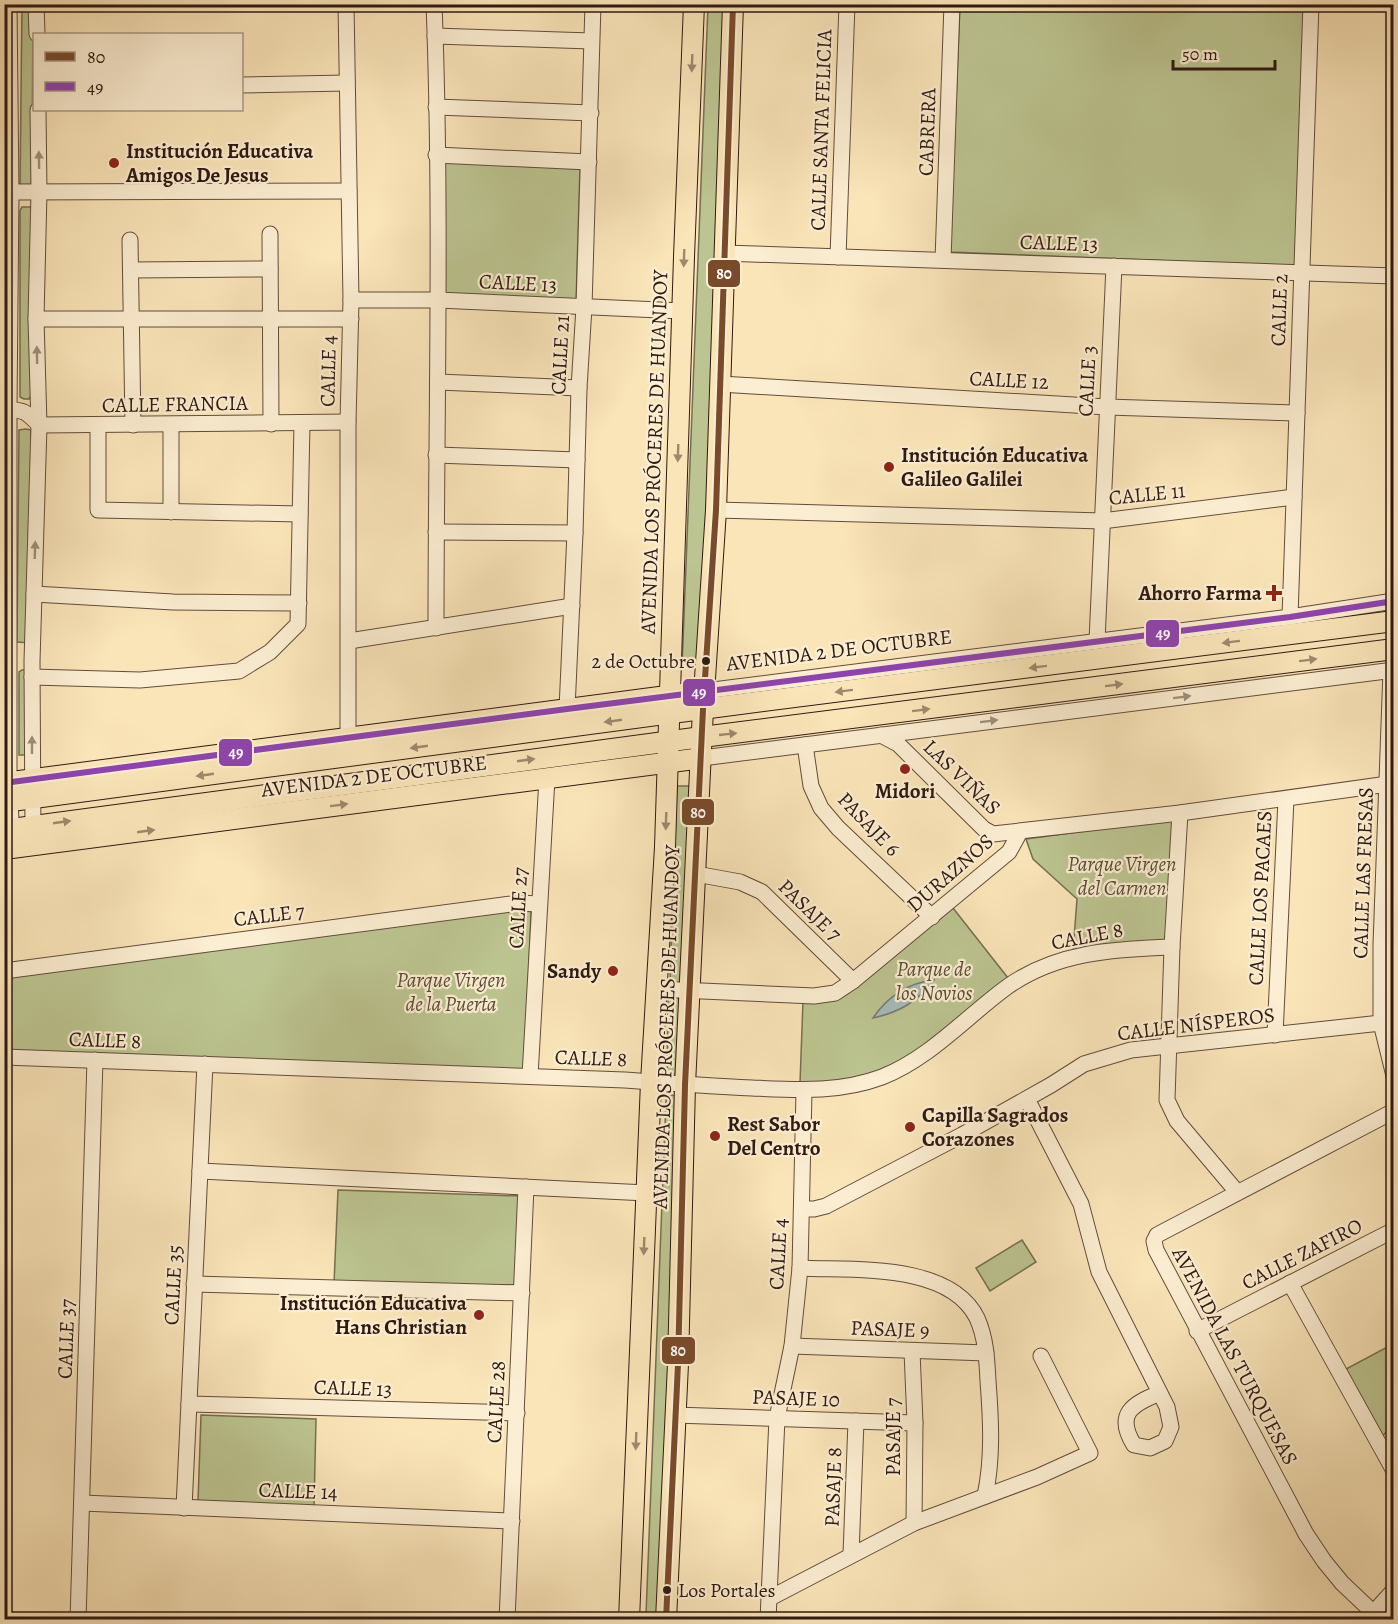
<svg xmlns="http://www.w3.org/2000/svg" width="1398" height="1624" viewBox="0 0 1398 1624" font-family="Alegreya,serif">
	<style>
		.green { fill: #bcc591; stroke: #766f51; stroke-width: 1.5 }
		.water { fill: #a5bcbb; stroke: #767b77; stroke-width: 1.5 }
		.lines { fill: none; stroke-linecap: round; stroke-linejoin: round }
		.minor-casing { stroke: #624c3b; stroke-width: 17 }
		.major-casing { stroke: #2f1911; stroke-width: 22 }
		.minor { stroke: #fceed2; stroke-width: 15 }
		.major { stroke: #fae5b9; stroke-width: 20 }
		.bus-1-casing { stroke: #fceed2; stroke-width: 10 }
		.bus-2-casing { stroke: #fceed2; stroke-width: 10 }
		.bus-1 { stroke: #7a4b2a; stroke-width: 6 }
		.bus-2 { stroke: #8e44ad; stroke-width: 6 }
		.oneway { fill: #9f896d }
		.oneway2 { fill: #a08e7b }
		.poi-dot { fill: #8f2418; stroke: #fceed2; stroke-width: 2 }
		.bus-dot { fill: #2f1911; stroke: #fceed2; stroke-width: 2 }
		.labels { text-anchor: middle; dominant-baseline: central; stroke-width: 4.5; stroke-linejoin: round; paint-order: stroke }
		.bus-label { font-size: 20px; fill: #2f1911; stroke: #fceed2; text-anchor: end }
		.street-label { font-size: 21px; fill: #2f1911; stroke: #fceed2 }
		.poi-label { font-size: 21px; font-weight: bold; fill: #2f1911; stroke: #fceed2; text-anchor: start }
		.park-label { font-size: 21px; font-style: italic; fill: #594d37; stroke: #fceed2 }
		.line-badge { stroke: #fceed2; stroke-width: 2 }
		.badge-label { font-size: 16px; text-anchor: middle; font-weight: bold; fill: #fff }
	</style>
	<rect width="100%" height="100%" fill="#fae5b9"/>
	<filter id="stains"><feTurbulence type="fractalNoise" baseFrequency=".00333" numOctaves="4"/><feColorMatrix values="0 0 0 0 .2 0 0 0 0 .09 0 0 0 0 .02 0 0 0 .5 -.17"/></filter>
	<radialGradient id="worn" r=".72"><stop offset=".6" stop-color="#630" stop-opacity="0"/><stop offset="1" stop-color="#630" stop-opacity=".3"/></radialGradient>
	<g class="green">
		<path d="M 1262,4 L 1305,6 L 1296,266 L 950,252 L 960,5 Z"/>
		<path d="M 22,5 L 33,5 L 32,186 L 20,185 Z"/>
		<path d="M 708,5 L 730,5 L 704,668 L 682,667 Z"/>
		<path d="M 440,162 L 580,169 L 576,304 L 442,297 Z"/>
		<path d="M 22,207 L 30,207 L 32,210 L 32,394 L 29,399 L 24,399 L 20,397 L 20,211 Z"/>
		<path d="M 26,429 L 31,430 L 30,643 L 17,642 L 19,430 Z"/>
		<path d="M 22,670 L 29,670 L 28,755 L 19,755 L 19,672 Z"/>
		<path d="M 677,786 L 693,786 L 680,983 L 674,983 L 670,979 Z"/>
		<path d="M 1175,819 L 1169,943 L 1073,952 L 1077,899 L 1033,859 L 1026,839 Z"/>
		<path d="M 519,908 L 531,912 L 525,1071 L 5,1051 L 5,977 Z"/>
		<path d="M 953,908 L 1008,978 C 959,1018 910,1069 846,1080 C 831,1083 815,1082 800,1083 L 803,1001 L 841,998 L 849,993 Z"/>
		<path d="M 670,998 L 681,998 L 676,1074 L 667,1073 L 668,1000 Z"/>
		<path d="M 671,1095 L 677,1096 L 680,1101 L 659,1616 L 646,1615 L 666,1100 Z"/>
		<path d="M 338,1190 L 521,1196 L 518,1285 L 334,1284 Z"/>
		<path d="M 1022,1240 L 1036,1262 L 990,1291 L 976,1268 Z"/>
		<path d="M 1393,1344 L 1393,1423 L 1383,1436 L 1346,1369 Z"/>
		<path d="M 201,1415 L 316,1419 L 314,1507 L 198,1502 Z"/>
	</g>
	<path class="water" d="M 934,980 C 917,1002 900,1012 873,1018 C 888,996 907,983 934,980 Z"/>
	<g class="lines">
		<g class="minor-casing">
			<g id="minor">
				<path d="M 9,4 L 11,192 L 9,409 L 9,783 L 12,838"/>
				<path d="M 36,4 L 37,34"/>
				<path d="M 346,4 L 351,300 L 348,422 L 348,738"/>
				<path d="M 434,4 C 442,212 436,420 436,628"/>
				<path d="M 435,36 L 591,41"/>
				<path d="M 242,85 L 347,83"/>
				<path d="M 436,107 L 591,113"/>
				<path d="M 436,155 L 589,162"/>
				<path d="M 11,192 L 349,191"/>
				<path d="M 270,234 L 271,424"/>
				<path d="M 130,240 L 133,425"/>
				<path d="M 724,253 L 1394,276"/>
				<path d="M 838,257 L 847,4"/>
				<path d="M 943,260 L 952,4"/>
				<path d="M 131,270 L 270,269"/>
				<path d="M 351,300 L 438,300 L 682,311"/>
				<path d="M 36,319 L 351,319"/>
				<path d="M 438,382 L 579,388"/>
				<path d="M 720,384 L 1107,407 L 1297,413"/>
				<path d="M 4,409 C 24,410 26,411 39,425 L 348,422"/>
				<path d="M 171,425 L 171,512"/>
				<path d="M 98,426 L 98,510 L 300,514"/>
				<path d="M 436,455 L 577,460"/>
				<path d="M 716,510 L 1102,521 L 1294,497"/>
				<path d="M 436,532 L 575,533"/>
				<path d="M 34,594 L 173,602 L 299,603"/>
				<path d="M 1290,617 L 1311,4"/>
				<path d="M 349,641 L 572,606"/>
				<path d="M 1097,641 L 1114,266"/>
				<path d="M 1391,670 L 1381,945 L 1381,1023 L 1394,1076"/>
				<path d="M 32,677 L 140,680 L 239,671 L 270,652 L 298,624 L 302,423"/>
				<path d="M 705,691 L 1290,617 L 1394,601"/>
				<path d="M 567,709 L 575,533 L 579,388 L 584,307 L 593,4"/>
				<path d="M 881,735 L 898,744 L 984,829 L 993,834 L 1180,813 L 1388,784"/>
				<path d="M 805,745 L 811,786 L 821,808 L 838,828 L 932,917"/>
				<path d="M 702,758 L 1394,670"/>
				<path d="M 1180,813 L 1172,947 L 1167,1100 L 1177,1121 L 1237,1192"/>
				<path d="M 33,836 L 32,661 L 39,425 L 36,319 L 39,192 L 38,110"/>
				<path d="M 696,874 L 740,882 L 762,892 L 853,981"/>
				<path d="M 4,971 L 519,903 L 539,904"/>
				<path d="M 657,989 L 814,996 L 835,993 L 853,981 L 1009,852 L 1020,832"/>
				<path d="M 1275,1035 L 1286,799"/>
				<path d="M 4,1057 L 625,1080 C 667,1083 709,1086 752,1088 C 797,1090 839,1093 882,1077 C 930,1058 966,1017 1007,987 C 1056,952 1113,949 1172,947"/>
				<path d="M 530,1076 L 547,778"/>
				<path d="M 1027,1099 L 1081,1204 L 1099,1272 L 1167,1407 L 1171,1427 L 1165,1441 L 1150,1448 L 1134,1445 C 1115,1414 1132,1404 1160,1393"/>
				<path d="M 200,1171 L 647,1193"/>
				<path d="M 802,1209 L 814,1209 L 826,1206 L 962,1135 L 1051,1085 L 1084,1064 L 1131,1050 L 1381,1023"/>
				<path d="M 800,1268 C 853,1271 949,1262 977,1318 C 986,1338 987,1360 988,1381 C 991,1420 993,1458 985,1496"/>
				<path d="M 1290,1283 L 1394,1471"/>
				<path d="M 194,1284 L 522,1293"/>
				<path d="M 1197,1331 L 1394,1230"/>
				<path d="M 792,1346 L 986,1353"/>
				<path d="M 912,1351 L 915,1423 L 914,1523"/>
				<path d="M 189,1404 L 517,1413"/>
				<path d="M 675,1415 L 915,1423"/>
				<path d="M 82,1503 L 512,1521"/>
				<path d="M 184,1508 L 205,1064"/>
				<path d="M 851,1555 L 856,1421"/>
				<path d="M 770,1598 L 914,1523 L 1037,1477 L 1090,1453 L 1041,1356"/>
				<path d="M 1374,1612 L 1394,1590"/>
				<path d="M 78,1620 L 95,1060"/>
				<path d="M 507,1620 L 526,1187"/>
				<path d="M 768,1620 L 777,1418 L 792,1346 L 800,1268 L 804,1091"/>
				<path d="M 1381,1620 L 1342,1583 L 1324,1561 L 1306,1534 L 1156,1250 L 1154,1241 L 1157,1235 L 1394,1111"/>
			</g>
		</g>
		<g class="major-casing">
			<g id="major">
				<path d="M 4,783 L 705,691"/>
				<path d="M 4,802 L 717,707 L 1394,621"/>
				<path d="M 4,830 L 702,737 L 1394,649"/>
				<path d="M 4,849 L 702,758"/>
				<path d="M 629,1620 L 651,1082 L 665,847 L 684,257 L 694,4"/>
				<path d="M 666,1620 L 678,1364 L 685,1085 L 703,709 L 716,510 L 733,4"/>
			</g>
		</g>
		<use href="#minor" class="minor"/>
		<use href="#major" class="major"/>
		<g class="bus-1-casing">
			<path id="bus-1" d="M 666,1620 L 678,1364 L 685,1085 L 703,709 L 716,510 L 733,4"/>
		</g>
		<g class="bus-2-casing">
			<path id="bus-2" d="M 4,783 L 567,709 L 1290,617 L 1394,601"/>
		</g>
		<use href="#bus-1" class="bus-1"/>
		<use href="#bus-2" class="bus-2"/>
	</g>
	<defs><path id="oneway-solid" d="M-6-.8H1V-3.2L6.5 0L1 3.2V.8H-6Z" transform="scale(1.5)"/></defs>
	<g class="oneway">
		<use href="#oneway-solid" transform="translate(692 63) rotate(92)"/>
		<use href="#oneway-solid" transform="translate(684 258) rotate(92)"/>
		<use href="#oneway-solid" transform="translate(678 453) rotate(92)"/>
		<use href="#oneway-solid" transform="translate(1231 642) rotate(173)"/>
		<use href="#oneway-solid" transform="translate(1308 660) rotate(-7)"/>
		<use href="#oneway-solid" transform="translate(1038 667) rotate(173)"/>
		<use href="#oneway-solid" transform="translate(1114 685) rotate(-7)"/>
		<use href="#oneway-solid" transform="translate(844 691) rotate(173)"/>
		<use href="#oneway-solid" transform="translate(921 710) rotate(-7)"/>
		<use href="#oneway-solid" transform="translate(613 721) rotate(172)"/>
		<use href="#oneway-solid" transform="translate(728 734) rotate(-6)"/>
		<use href="#oneway-solid" transform="translate(419 747) rotate(172)"/>
		<use href="#oneway-solid" transform="translate(526 760) rotate(-8)"/>
		<use href="#oneway-solid" transform="translate(205 775) rotate(172)"/>
		<use href="#oneway-solid" transform="translate(339 805) rotate(-7)"/>
		<use href="#oneway-solid" transform="translate(666 821) rotate(92)"/>
		<use href="#oneway-solid" transform="translate(62 822) rotate(-8)"/>
		<use href="#oneway-solid" transform="translate(146 831) rotate(-8)"/>
		<use href="#oneway-solid" transform="translate(644 1246) rotate(92)"/>
		<use href="#oneway-solid" transform="translate(636 1441) rotate(92)"/>
	</g>
	<g class="oneway2">
		<use href="#oneway-solid" transform="translate(39 160) rotate(-91)"/>
		<use href="#oneway-solid" transform="translate(37 355) rotate(-91)"/>
		<use href="#oneway-solid" transform="translate(35 550) rotate(-88)"/>
		<use href="#oneway-solid" transform="translate(1182 697) rotate(-7)"/>
		<use href="#oneway-solid" transform="translate(989 721) rotate(-7)"/>
		<use href="#oneway-solid" transform="translate(32 745) rotate(-90)"/>
	</g>
	<g class="poi-dot">
		<circle cx="114" cy="163" r="6"/>
		<circle cx="889" cy="467" r="6"/>
		<path d="M1271 584h6v6h6v6h-6v6h-6v-6h-6v-6h6z"/>
		<circle cx="905" cy="769" r="6"/>
		<circle cx="613" cy="971" r="6"/>
		<circle cx="910" cy="1127" r="6"/>
		<circle cx="715" cy="1136" r="6"/>
		<circle cx="479" cy="1315" r="6"/>
	</g>
	<g class="bus-dot">
		<circle cx="706" cy="661" r="5"/>
		<circle cx="667" cy="1590" r="5"/>
	</g>
	<g class="labels">
		<g class="bus-label">
			<text x="695" y="661">2 de Octubre</text>
			<text x="678" y="1590" text-anchor="start">Los Portales</text>
		</g>
		<g class="street-label">
			<text transform="translate(821 130) rotate(-88)">CALLE SANTA FELICIA</text>
			<text transform="translate(927 132) rotate(-88)">CABRERA</text>
			<text transform="translate(1059 243) rotate(2)">CALLE 13</text>
			<text transform="translate(518 283) rotate(3)">CALLE 13</text>
			<text transform="translate(1279 310) rotate(-88)">CALLE 2</text>
			<text transform="translate(560 355) rotate(-87)">CALLE 21</text>
			<text transform="translate(328 371) rotate(-89)">CALLE 4</text>
			<text transform="translate(1009 380) rotate(3)">CALLE 12</text>
			<text transform="translate(1087 381) rotate(-87)">CALLE 3</text>
			<text transform="translate(175 404) rotate(-1)">CALLE FRANCIA</text>
			<text transform="translate(654 452) rotate(-88)">AVENIDA LOS PRÓCERES DE HUANDOY</text>
			<text transform="translate(1147 494) rotate(-6)">CALLE 11</text>
			<text transform="translate(839 650) rotate(-7)">AVENIDA 2 DE OCTUBRE</text>
			<text transform="translate(374 776) rotate(-7)">AVENIDA 2 DE OCTUBRE</text>
			<text transform="translate(962 777) rotate(44)">LAS VIÑAS</text>
			<text transform="translate(869 824) rotate(46)">PASAJE 6</text>
			<text transform="translate(950 873) rotate(-41)">DURAZNOS</text>
			<text transform="translate(1363 873) rotate(-88)">CALLE LAS FRESAS</text>
			<text transform="translate(1260 898) rotate(-87)">CALLE LOS PACAES</text>
			<text transform="translate(518 908) rotate(-87)">CALLE 27</text>
			<text transform="translate(810 910) rotate(44)">PASAJE 7</text>
			<text transform="translate(269 915) rotate(-7)">CALLE 7</text>
			<text transform="translate(1087 936) rotate(-11)">CALLE 8</text>
			<text transform="translate(1196 1024) rotate(-7)">CALLE NÍSPEROS</text>
			<text transform="translate(666 1027) rotate(-88)">AVENIDA LOS PRÓCERES DE HUANDOY</text>
			<text transform="translate(105 1040) rotate(2)">CALLE 8</text>
			<text transform="translate(591 1058) rotate(2)">CALLE 8</text>
			<text transform="translate(778 1254) rotate(-87)">CALLE 4</text>
			<text transform="translate(1302 1254) rotate(-27)">CALLE ZAFIRO</text>
			<text transform="translate(173 1285) rotate(-87)">CALLE 35</text>
			<text transform="translate(890 1329) rotate(2)">PASAJE 9</text>
			<text transform="translate(66 1339) rotate(-88)">CALLE 37</text>
			<text transform="translate(1235 1356) rotate(62)">AVENIDA LAS TURQUESAS</text>
			<text transform="translate(353 1388) rotate(2)">CALLE 13</text>
			<text transform="translate(796 1398) rotate(2)">PASAJE 10</text>
			<text transform="translate(496 1402) rotate(-87)">CALLE 28</text>
			<text transform="translate(893 1437) rotate(-90)">PASAJE 7</text>
			<text transform="translate(833 1487) rotate(-88)">PASAJE 8</text>
			<text transform="translate(298 1491) rotate(2)">CALLE 14</text>
		</g>
		<g class="poi-label">
			<text x="126" y="151">Institución Educativa<tspan x="126" dy="24">Amigos De Jesus</tspan></text>
			<text x="901" y="455">Institución Educativa<tspan x="901" dy="24">Galileo Galilei</tspan></text>
			<text x="1262" y="593" text-anchor="end">Ahorro Farma</text>
			<text x="905" y="791" text-anchor="middle">Midori</text>
			<text x="601" y="971" text-anchor="end">Sandy</text>
			<text x="922" y="1115">Capilla Sagrados<tspan x="922" dy="24">Corazones</tspan></text>
			<text x="727" y="1124">Rest Sabor<tspan x="727" dy="24">Del Centro</tspan></text>
			<text x="467" y="1303" text-anchor="end">Institución Educativa<tspan x="467" dy="24">Hans Christian</tspan></text>
		</g>
		<g class="park-label">
			<text x="1122" y="864">Parque Virgen<tspan x="1122" dy="24">del Carmen</tspan></text>
			<text x="934" y="969">Parque de<tspan x="934" dy="24">los Novios</tspan></text>
			<text x="451" y="980">Parque Virgen<tspan x="451" dy="24">de la Puerta</tspan></text>
		</g>
	</g>
	<g class="line-badge">
		<rect x="707" y="259" width="34" height="29" rx="6" fill="#7a4b2a"/>
		<rect x="1145" y="619" width="35" height="29" rx="6" fill="#8e44ad"/>
		<rect x="682" y="678" width="34" height="29" rx="6" fill="#8e44ad"/>
		<rect x="218" y="738" width="35" height="29" rx="6" fill="#8e44ad"/>
		<rect x="681" y="798" width="34" height="28" rx="6" fill="#7a4b2a"/>
		<rect x="661" y="1336" width="35" height="29" rx="6" fill="#7a4b2a"/>
	</g>
	<g class="badge-label">
		<text x="724" y="279">80</text>
		<text x="1163" y="639">49</text>
		<text x="699" y="698">49</text>
		<text x="236" y="758">49</text>
		<text x="698" y="818">80</text>
		<text x="678" y="1356">80</text>
	</g>
	<rect width="1398" height="1624" fill="none" stroke="#fae5b9" stroke-width="24"/>
	<rect x="6" y="6" width="1386" height="1612" fill="none" stroke="#2f1911" stroke-width="3"/>
	<rect x="12" y="12" width="1374" height="1600" fill="none" stroke="#2f1911" stroke-width="1.5"/>
	<rect x="33" y="33" width="210" height="78" fill="#fceed2" stroke="#aa9985" stroke-width="1.5"/>
	<rect x="45" y="52" width="30" height="9" fill="#7a4b2a" stroke="#aa9985" stroke-width="1.5"/>
	<text x="87" y="63" font-size="18" fill="#2f1911">80</text>
	<rect x="45" y="82" width="30" height="9" fill="#8e44ad" stroke="#aa9985" stroke-width="1.5"/>
	<text x="87" y="93" font-size="18" fill="#2f1911">49</text>
	<path d="M1173 60v9h102v-9" fill="none" stroke="#2f1911" stroke-width="3"/>
	<text x="1182" y="60" font-size="18" fill="#2f1911" stroke="#fceed2" stroke-width="4.5" paint-order="stroke">50 m</text>
	<rect width="100%" height="100%" filter="url(#stains)"/>
	<rect width="100%" height="100%" fill="url(#worn)"/>
</svg>
